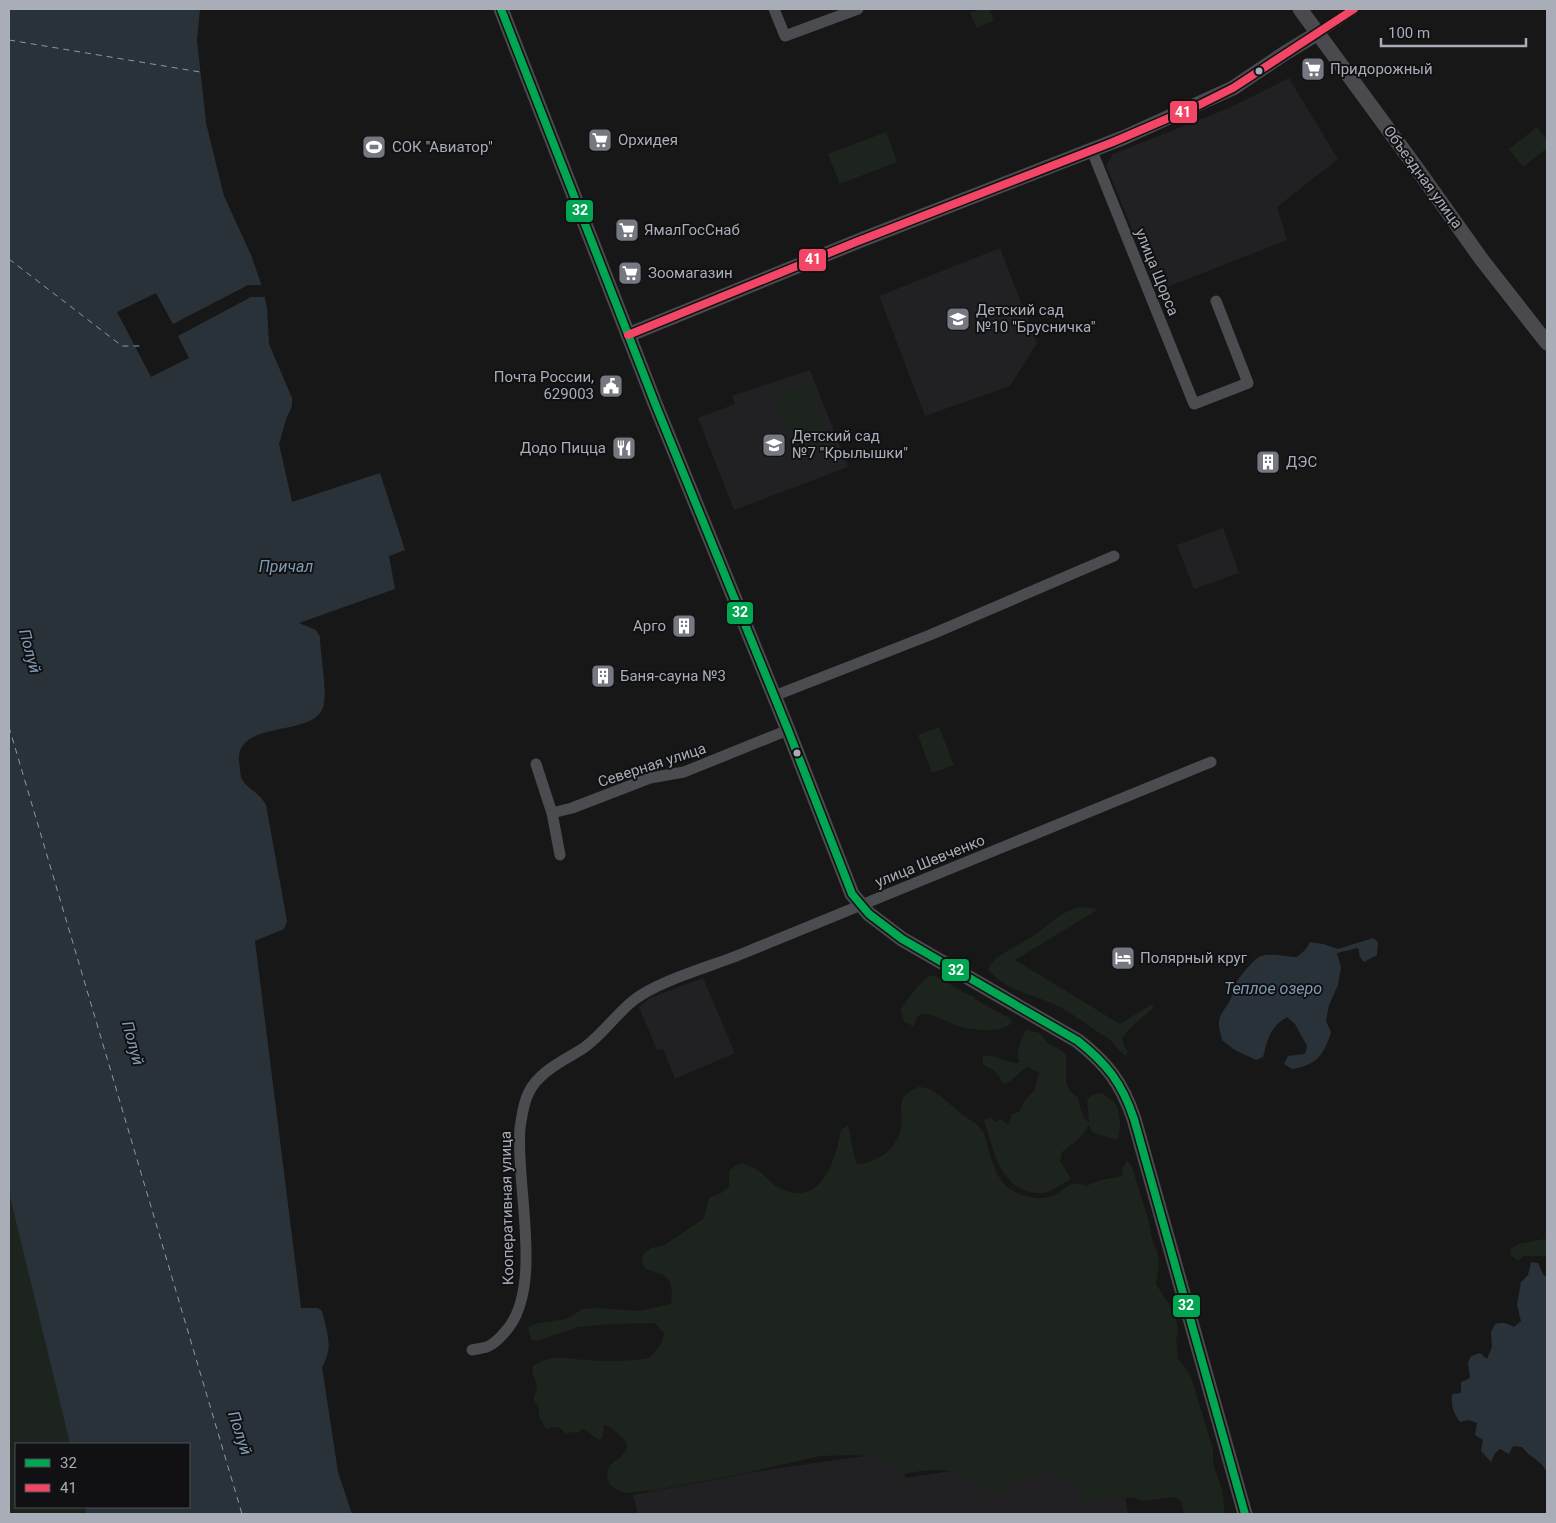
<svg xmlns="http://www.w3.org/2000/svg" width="1556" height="1523" viewBox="0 0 1556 1523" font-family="Roboto,sans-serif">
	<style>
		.built { fill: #212123 }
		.green { fill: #1d241e }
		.water { fill: #2a3239 }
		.pier { fill: #171717 }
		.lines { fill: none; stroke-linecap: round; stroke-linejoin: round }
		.ferry { stroke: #7f9bb3; stroke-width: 1; stroke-dasharray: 6 5; stroke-linecap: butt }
		.street { stroke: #4b4c50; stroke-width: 11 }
		.secondary { stroke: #4a4a4e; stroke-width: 15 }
		.bus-1-casing { stroke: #111113; stroke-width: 11 }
		.bus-2-casing { stroke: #111113; stroke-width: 11 }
		.bus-1 { stroke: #00a651; stroke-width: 8 }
		.bus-2 { stroke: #f34667; stroke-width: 8 }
		.bus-dot { fill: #a8adb8; stroke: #111113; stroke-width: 2 }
		.labels { text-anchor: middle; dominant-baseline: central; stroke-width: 4; stroke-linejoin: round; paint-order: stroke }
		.poi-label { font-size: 15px; fill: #a8adb8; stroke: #111113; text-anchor: start }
		.street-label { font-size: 15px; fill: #a8adb8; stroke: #111113 }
		.water-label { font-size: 16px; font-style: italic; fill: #7f9bb3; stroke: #111113 }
		.line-badge { stroke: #111113; stroke-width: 2 }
		.badge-label { font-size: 14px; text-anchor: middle; font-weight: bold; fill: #fff }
	</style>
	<rect width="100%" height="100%" fill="#171717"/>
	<g class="built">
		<path d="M 1289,78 L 1338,159 L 1277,207 L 1287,240 L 1157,291 L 1106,165 L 1113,154 L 1229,108 Z"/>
		<path d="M 1000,248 L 1037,343 L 1010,386 L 925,416 L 879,296 Z"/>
		<path d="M 810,370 L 848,467 L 734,510 L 698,418 L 735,404 L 732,396 Z"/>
		<path d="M 1223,528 L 1239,573 L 1194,589 L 1177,545 Z"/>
		<path d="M 703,978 L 735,1053 L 675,1079 L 663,1049 L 657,1050 L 639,1007 L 650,998 Z"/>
		<path d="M 1075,1442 L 1124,1486 L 1128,1514 L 638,1514 L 633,1495 L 759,1471 L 892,1452 L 906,1478 L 969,1468 Z"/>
	</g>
	<g class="green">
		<path d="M 980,9 L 989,9 L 994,20 L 977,28 L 970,13 Z"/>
		<path d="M 1537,127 L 1547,140 L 1547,148 L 1523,167 L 1509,149 Z"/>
		<path d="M 886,132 L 897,162 L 840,184 L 828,154 Z"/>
		<path d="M 809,382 L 833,446 L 797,458 L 774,394 Z"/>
		<path d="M 939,727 L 954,765 L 932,773 L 918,735 Z"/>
		<path d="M 1079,907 L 1091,908 L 1097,910 L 1015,960 L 1120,1024 L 1154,1003 L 1152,1009 L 1129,1029 L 1122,1038 L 1124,1046 L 1128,1051 L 1126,1056 C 1119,1052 1116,1045 1109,1039 C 1092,1029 1077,1016 1060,1007 C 1037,995 1004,991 988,969 L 995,959 L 1004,953 L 1033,936 L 1062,914 Z"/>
		<path d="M 933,975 L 969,995 L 974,996 L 975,999 L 1009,1018 L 1012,1022 C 1003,1034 975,1030 962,1027 C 949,1024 936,1014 923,1014 L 918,1016 L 913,1026 L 904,1022 L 901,1009 C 907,1000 923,977 933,975 Z"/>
		<path d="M 1026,1030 L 1040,1033 L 1048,1044 L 1061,1050 L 1066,1055 L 1066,1081 L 1069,1090 L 1078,1098 L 1083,1117 L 1089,1123 L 1087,1099 L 1094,1094 L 1102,1093 C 1106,1096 1111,1099 1115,1103 C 1120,1110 1122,1132 1117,1139 L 1113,1139 L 1092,1132 L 1089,1125 L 1081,1137 L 1062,1152 L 1060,1161 L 1071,1179 C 1062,1183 1052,1192 1043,1193 C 1001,1195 994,1151 984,1120 L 990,1118 L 997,1122 L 1001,1119 L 1008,1125 L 1012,1114 L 1019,1112 L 1025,1100 L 1035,1090 L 1037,1079 L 1040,1073 L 1027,1067 C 1018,1072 1013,1082 1003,1084 L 997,1073 L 983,1064 L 983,1056 C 996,1054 1006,1063 1019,1063 C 1016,1051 1020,1041 1026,1030 Z"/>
		<path d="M 918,1087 C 937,1087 947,1104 962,1114 C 969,1120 977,1122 982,1131 C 985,1134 986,1140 987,1145 C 992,1161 997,1182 1012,1190 C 1024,1197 1039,1201 1052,1196 C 1067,1191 1067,1179 1086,1186 L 1101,1180 L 1122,1176 L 1123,1167 L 1127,1161 L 1132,1167 L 1149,1222 L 1152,1239 L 1157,1251 L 1159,1264 L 1156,1284 C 1165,1299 1177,1312 1178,1330 C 1178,1334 1176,1338 1176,1342 C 1177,1348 1178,1352 1177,1358 L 1188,1371 L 1192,1380 L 1208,1433 L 1213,1450 L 1213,1464 L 1222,1489 L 1225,1514 L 1184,1514 L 1181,1501 L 1174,1497 L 1143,1501 C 1126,1492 1101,1504 1083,1497 C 1071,1466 1039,1468 1015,1483 C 1008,1486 1002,1493 994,1493 C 980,1492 976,1481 965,1476 C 946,1467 919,1470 900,1475 L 894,1469 L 879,1457 L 853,1455 L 820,1456 L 746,1473 L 656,1490 L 627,1493 L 617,1490 L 609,1484 L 607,1476 L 609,1466 C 617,1459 634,1451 623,1438 C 621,1436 618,1435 617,1433 C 612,1428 611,1426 604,1425 L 603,1436 L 599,1440 L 583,1429 L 578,1432 L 565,1433 C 559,1426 556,1426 546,1429 L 539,1416 L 539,1408 L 533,1399 C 543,1380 530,1381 533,1366 C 551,1353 567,1359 586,1360 C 606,1362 626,1361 646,1359 C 655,1354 663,1344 664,1333 L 655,1323 L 609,1324 L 578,1327 L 537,1341 L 531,1340 L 528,1327 L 538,1323 L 566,1319 L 583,1309 L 598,1308 L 639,1311 L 671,1304 C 674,1278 669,1276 645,1269 L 642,1262 L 644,1253 L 651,1248 L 665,1245 L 704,1218 L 709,1198 L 721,1193 L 729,1187 L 729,1171 L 736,1165 L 742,1163 C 747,1165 752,1167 756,1169 C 764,1174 769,1182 777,1187 C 820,1210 835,1163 841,1130 L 848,1125 L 856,1164 C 881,1163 900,1146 902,1121 C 902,1112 899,1107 903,1098 C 906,1093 913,1090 918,1087 Z"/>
		<path d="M 9,1193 L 70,1444 L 16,1444 L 16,1507 L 85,1507 L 86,1514 L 9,1514 Z"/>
		<path d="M 1544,1239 L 1547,1240 L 1547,1256 L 1524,1256 L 1518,1261 L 1511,1255 L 1510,1249 L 1519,1244 Z"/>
	</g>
	<g class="water">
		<path d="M 9,9 L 200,9 L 197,40 L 206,123 L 224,196 L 251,255 L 263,289 L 267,308 L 269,344 L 292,398 L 292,406 L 286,419 L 279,444 L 292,502 L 380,473 L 405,550 L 389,556 L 395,589 L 299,623 L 316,630 L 320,637 C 320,654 329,697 322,710 C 308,737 235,720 239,762 C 240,766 240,772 241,777 C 245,787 253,789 259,796 C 262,798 264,802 266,805 L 287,921 L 284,929 L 255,941 L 301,1308 L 318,1308 L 322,1311 C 327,1333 334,1347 322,1367 L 338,1472 L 352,1514 L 86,1514 L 85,1507 L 189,1507 L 189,1444 L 70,1444 L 9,1193 Z"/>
		<path d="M 1373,938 L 1378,942 L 1377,955 L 1364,962 L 1360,957 L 1358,948 L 1337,953 L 1341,968 L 1338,985 L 1329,1005 L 1326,1021 L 1331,1032 C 1324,1055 1317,1065 1292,1069 L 1284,1064 L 1288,1056 L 1305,1054 L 1307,1046 L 1295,1024 L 1287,1017 C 1269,1028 1268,1039 1263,1057 L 1256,1060 L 1235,1050 L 1222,1040 C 1221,1034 1218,1026 1219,1021 C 1220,1013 1227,1007 1230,1000 C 1233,996 1232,990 1234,986 C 1237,980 1253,960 1259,957 C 1267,952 1287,957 1297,957 L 1306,949 L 1310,942 L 1323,944 L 1338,949 Z"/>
		<path d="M 1531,1262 L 1538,1263 L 1544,1276 L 1547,1276 L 1547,1472 C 1540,1459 1531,1459 1522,1447 L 1513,1446 L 1509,1454 L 1500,1449 L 1495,1453 L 1491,1462 L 1481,1451 L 1483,1440 L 1475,1435 L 1477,1423 L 1468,1420 L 1460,1422 C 1453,1412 1451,1406 1452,1394 L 1461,1393 L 1461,1382 L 1470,1378 L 1468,1363 L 1471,1356 L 1480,1353 L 1487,1359 L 1492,1347 L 1491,1332 L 1495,1324 C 1503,1322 1507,1323 1514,1327 L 1521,1321 L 1517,1305 L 1521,1282 L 1528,1275 Z"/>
	</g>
	<path class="pier" d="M 248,285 L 264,285 L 267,297 L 251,297 L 178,336 L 189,358 L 151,377 L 117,312 L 156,293 L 173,324 Z"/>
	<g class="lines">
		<g class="ferry">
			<path d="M 9,40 L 200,72"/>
			<path d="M 9,259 L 122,346 L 141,346"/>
			<path d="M 9,727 L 242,1514"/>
		</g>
		<g class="street">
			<path d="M 774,9 L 785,36 L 858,9"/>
			<path d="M 1318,33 L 1354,9"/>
			<path d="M 1092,151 L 1194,404 L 1248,383 L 1216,301"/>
			<path d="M 774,696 L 930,635 L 1114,556"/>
			<path d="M 536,764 L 552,813 L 560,855"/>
			<path d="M 552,813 L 572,808 L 650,778 L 684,772 L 788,730"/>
			<path d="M 472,1350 C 477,1349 483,1348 487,1347 C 494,1344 500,1338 505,1332 C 545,1289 515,1184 520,1128 C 522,1116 523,1103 529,1092 C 540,1070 566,1060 585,1047 C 603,1034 616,1014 634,1000 C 658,981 709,967 739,955 L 1211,762"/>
		</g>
		<g class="secondary">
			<path d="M 501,9 L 656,406 L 788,730 L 852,894 L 869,914 L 902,939 L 1078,1041 C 1107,1064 1122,1083 1134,1119 L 1245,1514"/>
			<path d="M 1300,9 L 1418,170 L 1482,260 L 1547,343"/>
			<path d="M 628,335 L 856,242 L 1125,137 L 1233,88 L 1285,53 L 1318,33"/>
		</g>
		<g class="bus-1-casing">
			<path id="bus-1" d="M 501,9 L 656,406 L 788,730 L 852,894 L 869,914 L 902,939 L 1078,1041 C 1107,1064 1122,1083 1134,1119 L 1245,1514"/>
		</g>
		<g class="bus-2-casing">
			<path id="bus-2" d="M 628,335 L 856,242 L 1113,142 L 1199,105 L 1233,88 L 1354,9"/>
		</g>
		<use href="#bus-1" class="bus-1"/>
		<use href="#bus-2" class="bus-2"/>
	</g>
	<defs>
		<g id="supermarket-square" transform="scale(1.25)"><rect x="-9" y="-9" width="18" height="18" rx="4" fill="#757880" stroke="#111113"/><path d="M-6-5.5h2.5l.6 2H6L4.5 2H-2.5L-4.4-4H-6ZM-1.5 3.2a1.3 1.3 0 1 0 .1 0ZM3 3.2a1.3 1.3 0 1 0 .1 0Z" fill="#fff"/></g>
		<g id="stadium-square" transform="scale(1.25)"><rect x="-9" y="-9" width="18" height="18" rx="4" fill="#757880" stroke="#111113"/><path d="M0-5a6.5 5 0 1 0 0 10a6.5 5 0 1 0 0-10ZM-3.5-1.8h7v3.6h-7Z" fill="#fff"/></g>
		<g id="school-square" transform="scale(1.25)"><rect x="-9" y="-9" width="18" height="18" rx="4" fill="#757880" stroke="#111113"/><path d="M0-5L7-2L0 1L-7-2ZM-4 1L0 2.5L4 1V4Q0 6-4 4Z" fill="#fff"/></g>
		<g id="civic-square" transform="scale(1.25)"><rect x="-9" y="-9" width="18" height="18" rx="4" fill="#757880" stroke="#111113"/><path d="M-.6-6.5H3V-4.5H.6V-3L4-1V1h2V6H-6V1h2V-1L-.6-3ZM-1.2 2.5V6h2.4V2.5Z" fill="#fff"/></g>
		<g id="restaurant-square" transform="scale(1.25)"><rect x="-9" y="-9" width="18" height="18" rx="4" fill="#757880" stroke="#111113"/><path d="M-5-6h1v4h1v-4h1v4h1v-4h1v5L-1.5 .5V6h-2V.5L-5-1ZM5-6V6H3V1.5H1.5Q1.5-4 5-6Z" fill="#fff"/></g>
		<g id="building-square" transform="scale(1.25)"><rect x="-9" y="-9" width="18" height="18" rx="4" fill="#757880" stroke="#111113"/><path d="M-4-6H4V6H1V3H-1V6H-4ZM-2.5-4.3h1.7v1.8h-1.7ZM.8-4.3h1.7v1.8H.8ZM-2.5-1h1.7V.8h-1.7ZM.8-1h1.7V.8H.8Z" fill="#fff"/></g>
		<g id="hotel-square" transform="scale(1.25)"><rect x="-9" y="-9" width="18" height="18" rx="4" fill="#757880" stroke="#111113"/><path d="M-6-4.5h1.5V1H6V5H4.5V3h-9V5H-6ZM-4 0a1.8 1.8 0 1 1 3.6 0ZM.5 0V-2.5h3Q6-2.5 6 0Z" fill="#fff"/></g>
	</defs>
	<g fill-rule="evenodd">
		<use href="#supermarket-square" x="1313" y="69"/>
		<use href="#supermarket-square" x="600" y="140"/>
		<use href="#stadium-square" x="374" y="147"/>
		<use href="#supermarket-square" x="627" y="230"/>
		<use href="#supermarket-square" x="630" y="273"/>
		<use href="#school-square" x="958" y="319"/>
		<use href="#civic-square" x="611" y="386"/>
		<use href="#school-square" x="774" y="445"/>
		<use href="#restaurant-square" x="624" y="448"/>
		<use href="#building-square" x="1268" y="462"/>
		<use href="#building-square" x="684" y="626"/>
		<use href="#building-square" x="603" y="676"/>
		<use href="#hotel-square" x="1123" y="958"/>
	</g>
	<g class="bus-dot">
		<circle cx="1259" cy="71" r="4.5"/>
		<circle cx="797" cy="753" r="4.5"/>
	</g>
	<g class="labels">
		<g class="poi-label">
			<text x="1330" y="69">Придорожный</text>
			<text x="618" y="140">Орхидея</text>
			<text x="392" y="147">СОК "Авиатор"</text>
			<text x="644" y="230">ЯмалГосСнаб</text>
			<text x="648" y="273">Зоомагазин</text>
			<text x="976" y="310">Детский сад<tspan x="976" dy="17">№10 "Брусничка"</tspan></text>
			<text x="594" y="377" text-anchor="end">Почта России,<tspan x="594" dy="17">629003</tspan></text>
			<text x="792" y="436">Детский сад<tspan x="792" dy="17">№7 "Крылышки"</tspan></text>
			<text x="606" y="448" text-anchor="end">Додо Пицца</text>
			<text x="1286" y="462">ДЭС</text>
			<text x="666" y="626" text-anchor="end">Арго</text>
			<text x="620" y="676">Баня-сауна №3</text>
			<text x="1140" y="958">Полярный круг</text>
		</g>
		<g class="street-label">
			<text transform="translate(1423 177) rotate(54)">Объездная улица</text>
			<text transform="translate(1157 272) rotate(68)">улица Щорса</text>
			<text transform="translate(652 765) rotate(-18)">Северная улица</text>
			<text transform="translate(930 861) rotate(-22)">улица Шевченко</text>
			<text transform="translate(507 1208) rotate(-91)">Кооперативная улица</text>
		</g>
		<g class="water-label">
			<text x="286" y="566">Причал</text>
			<text transform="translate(30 651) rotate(75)">Полуй</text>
			<text x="1273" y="988">Теплое озеро</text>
			<text transform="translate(133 1043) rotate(75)">Полуй</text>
			<text transform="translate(240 1433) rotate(72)">Полуй</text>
		</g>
	</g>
	<g class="line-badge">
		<rect x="1169" y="100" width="29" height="24" rx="5" fill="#f34667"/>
		<rect x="565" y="199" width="29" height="24" rx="5" fill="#00a651"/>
		<rect x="798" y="248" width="29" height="24" rx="5" fill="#f34667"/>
		<rect x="726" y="601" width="28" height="24" rx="5" fill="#00a651"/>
		<rect x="941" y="958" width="29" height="24" rx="5" fill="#00a651"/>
		<rect x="1172" y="1294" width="29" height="24" rx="5" fill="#00a651"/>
	</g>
	<g class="badge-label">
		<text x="1183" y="117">41</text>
		<text x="580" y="215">32</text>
		<text x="813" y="264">41</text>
		<text x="740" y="617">32</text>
		<text x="956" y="975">32</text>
		<text x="1186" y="1310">32</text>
	</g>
	<rect width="1556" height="1523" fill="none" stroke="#a8adb8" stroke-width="20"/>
	<rect x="15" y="1443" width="175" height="65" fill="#111113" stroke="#4d4f55"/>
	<rect x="25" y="1459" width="25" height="8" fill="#00a651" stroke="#4d4f55"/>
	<text x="60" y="1468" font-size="15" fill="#a8adb8">32</text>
	<rect x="25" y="1484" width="25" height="8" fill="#f34667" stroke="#4d4f55"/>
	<text x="60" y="1493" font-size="15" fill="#a8adb8">41</text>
	<path d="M1381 38v8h145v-8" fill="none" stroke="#a8adb8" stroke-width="2.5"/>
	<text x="1388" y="38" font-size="15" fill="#a8adb8" stroke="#111113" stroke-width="4" paint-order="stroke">100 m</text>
</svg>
